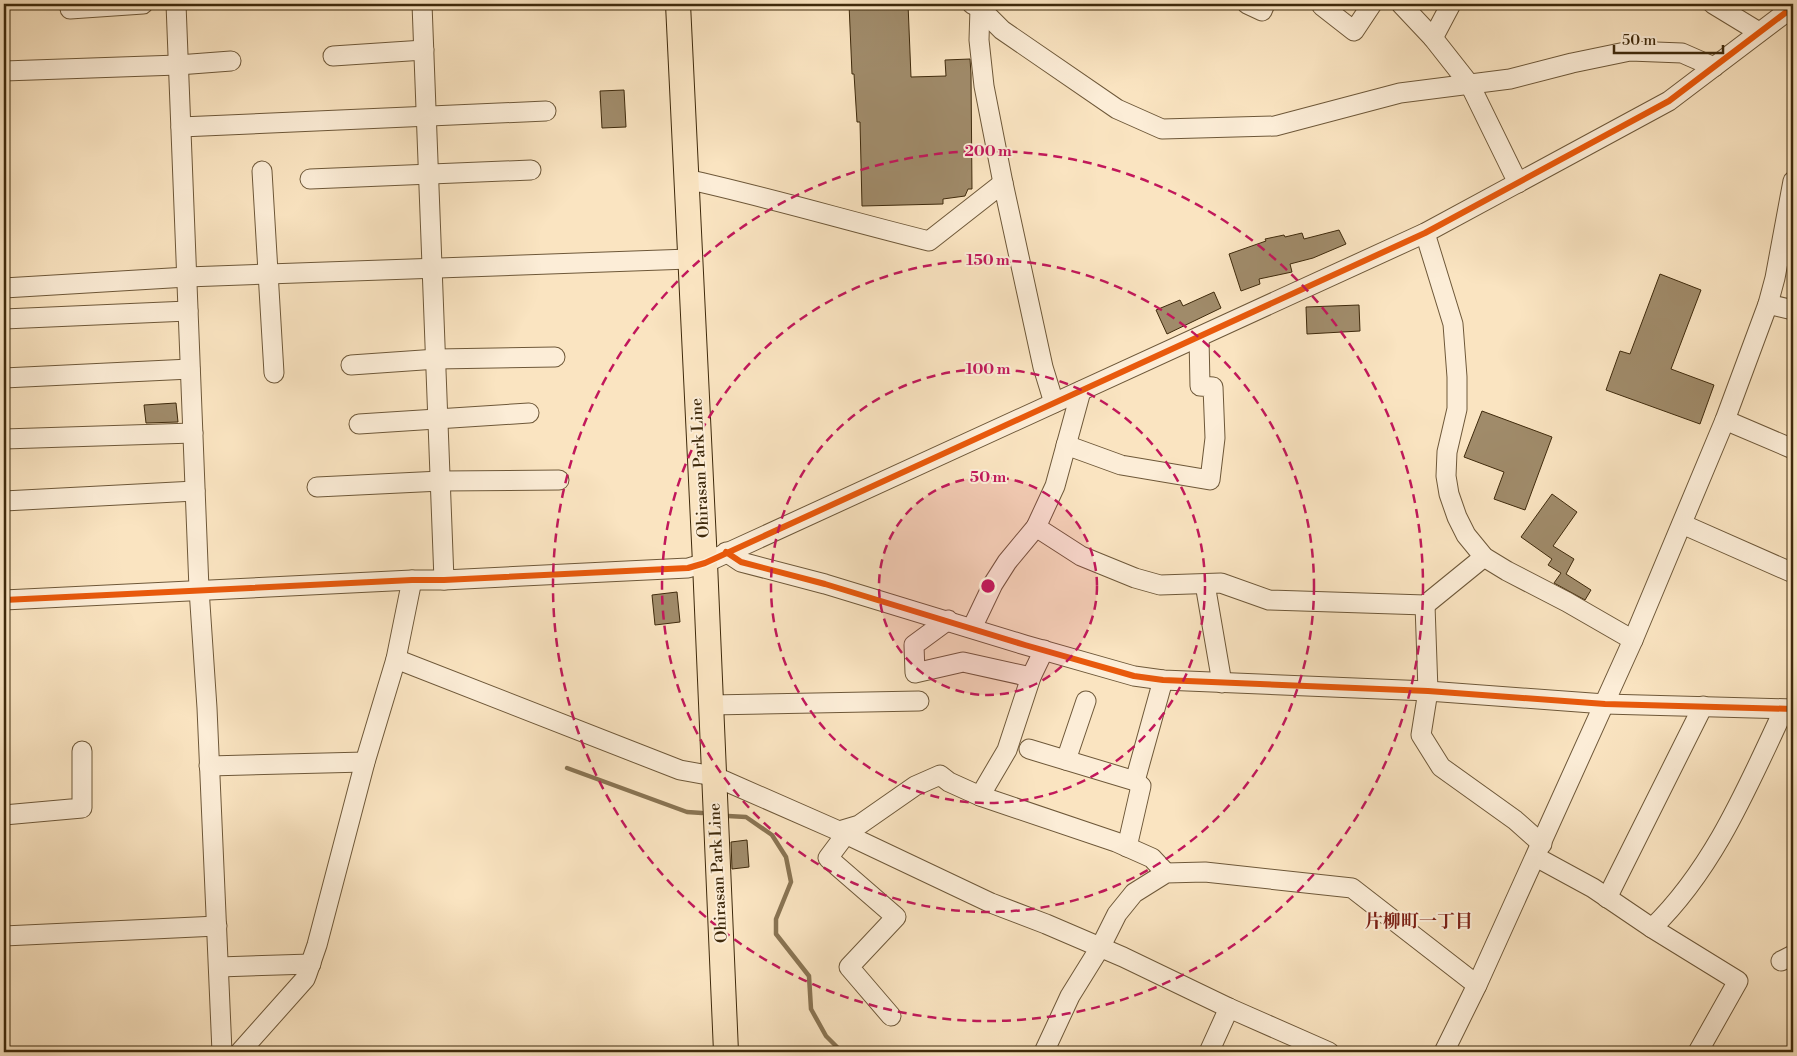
<svg xmlns="http://www.w3.org/2000/svg" width="1797" height="1056" viewBox="0 0 1797 1056" font-family="'Libre Bodoni','Noto Serif JP',serif">
	<style>
		.lines { fill: none; stroke-linecap: round; stroke-linejoin: round }
		.stream { stroke: #897453; stroke-width: 4.5 }
		.building { fill: #a08b6a; stroke: #3f2a0c }
		.minor-casing { stroke: #6e5839; stroke-width: 21 }
		.major-casing { stroke: #3f2a0c; stroke-width: 26 }
		.minor { stroke: #fcedd7; stroke-width: 19 }
		.major { stroke: #fae4c1; stroke-width: 24 }
		.cycleway-casing { stroke: #fcedd7; stroke-width: 9 }
		.cycleway { stroke: #e8590c; stroke-width: 6 }
		.ring { fill: none; stroke: #c2185b; stroke-width: 2.5; stroke-dasharray: 9 6 }
		.labels { text-anchor: middle; dominant-baseline: central; stroke-width: 4; stroke-linejoin: round; paint-order: stroke }
		.street-label { font-size: 16px; fill: #3f2a0c; stroke: #fcedd7 }
		.neighbourhood-label { font-size: 18px; font-weight: bold; fill: #7a1f14; stroke: #fcedd7 }
		.centre { fill: #c2185b; stroke: #fcedd7; stroke-width: 2.5 }
		.ring-label { font-size: 15px; text-anchor: middle; font-weight: bold; fill: #c2185b; stroke: #fcedd7; stroke-width: 4; stroke-linejoin: round; paint-order: stroke }
	</style>
	<rect width="100%" height="100%" fill="#fae4c1"/>
	<filter id="stains"><feTurbulence type="fractalNoise" baseFrequency=".004" numOctaves="4"/><feColorMatrix values="0 0 0 0 .2 0 0 0 0 .09 0 0 0 0 .02 0 0 0 .5 -.17"/></filter>
	<radialGradient id="worn" r=".72"><stop offset=".6" stop-color="#630" stop-opacity="0"/><stop offset="1" stop-color="#630" stop-opacity=".3"/></radialGradient>
	<g class="lines">
		<g class="stream">
			<path d="M 567,768 L 687,812 L 702,813"/>
			<path d="M 728,816 L 746,817 L 772,835 L 786,857 L 791,882 L 776,919 L 776,934 L 809,976 L 811,1009 L 826,1036 L 842,1052"/>
		</g>
	</g>
	<g class="building">
		<path d="M 849,4 L 908,4 L 911,77 L 946,76 L 945,60 L 970,59 L 971,74 L 972,189 L 968,189 L 965,196 L 943,199 L 943,204 L 862,206 L 860,122 L 857,122 L 854,74 L 852,74 Z"/>
		<path d="M 624,90 L 626,127 L 602,128 L 600,91 Z"/>
		<path d="M 1339,230 L 1346,244 L 1313,258 L 1290,264 L 1292,272 L 1259,279 L 1260,284 L 1241,291 L 1229,254 L 1266,241 L 1265,239 L 1284,235 L 1285,237 L 1302,233 L 1304,239 Z"/>
		<path d="M 1660,274 L 1701,290 L 1671,369 L 1714,385 L 1700,424 L 1606,390 L 1620,351 L 1630,354 Z"/>
		<path d="M 1214,292 L 1221,308 L 1167,334 L 1156,310 L 1180,300 L 1183,306 Z"/>
		<path d="M 1359,305 L 1360,331 L 1307,334 L 1306,307 Z"/>
		<path d="M 176,403 L 178,422 L 146,423 L 144,405 Z"/>
		<path d="M 1482,411 L 1552,437 L 1525,510 L 1494,499 L 1504,472 L 1464,457 Z"/>
		<path d="M 1552,494 L 1577,512 L 1553,546 L 1574,559 L 1566,574 L 1591,590 L 1585,600 L 1554,583 L 1561,573 L 1548,565 L 1552,559 L 1521,537 Z"/>
		<path d="M 677,592 L 680,622 L 655,625 L 652,595 Z"/>
		<path d="M 747,840 L 749,867 L 732,869 L 731,842 Z"/>
	</g>
	<g class="lines">
		<g class="minor-casing">
			<g id="minor">
				<path d="M 176,4 L 199,589 L 207,708 L 222,1052"/>
				<path d="M 422,4 L 444,580"/>
				<path d="M 972,4 L 980,8 L 1002,30 L 1117,109 L 1162,129 L 1275,126 L 1400,93 L 1510,79 L 1572,63 L 1630,51 L 1682,53 L 1714,67"/>
				<path d="M 983,4 L 980,8 L 979,40 L 984,86 L 1003,183"/>
				<path d="M 1247,4 L 1262,11 L 1265,4"/>
				<path d="M 1401,4 L 1433,38 L 1470,85 L 1518,183"/>
				<path d="M 1713,4 L 1759,32"/>
				<path d="M 1322,6 L 1354,31 L 1372,4"/>
				<path d="M 70,9 L 143,4"/>
				<path d="M 1433,38 L 1451,4"/>
				<path d="M 333,56 L 424,50"/>
				<path d="M 4,71 L 178,65 L 231,61"/>
				<path d="M 181,127 L 546,111"/>
				<path d="M 262,171 L 274,373"/>
				<path d="M 310,179 L 531,170"/>
				<path d="M 686,179 C 768,197 848,221 929,241 L 1003,183 L 1043,367 L 1054,403"/>
				<path d="M 1425,233 L 1453,324 L 1457,377 L 1457,409 L 1447,452 L 1446,476 L 1449,494 L 1457,517 L 1466,535 L 1484,557 L 1507,571 L 1567,602 L 1633,640"/>
				<path d="M 4,288 L 187,277 L 689,259"/>
				<path d="M 1768,304 L 1793,310"/>
				<path d="M 4,319 L 188,311"/>
				<path d="M 351,365 L 437,359 L 555,357"/>
				<path d="M 4,378 L 190,369"/>
				<path d="M 1725,420 L 1793,449"/>
				<path d="M 359,424 L 529,413"/>
				<path d="M 4,439 L 193,433"/>
				<path d="M 1066,445 L 1121,465 L 1210,480 L 1215,438 L 1213,387 L 1200,386 L 1199,337"/>
				<path d="M 317,487 L 441,481 L 559,480"/>
				<path d="M 4,501 L 195,491"/>
				<path d="M 1682,524 L 1793,573"/>
				<path d="M 1036,527 L 1081,556 L 1135,578 L 1160,585 L 1221,583 L 1269,600 L 1425,605 L 1484,557"/>
				<path d="M 726,552 L 741,562 L 825,584 L 1025,645 L 1134,676 L 1163,680 L 1428,691 L 1605,704 L 1793,709"/>
				<path d="M 1205,584 L 1222,683"/>
				<path d="M 4,600 L 412,580 L 444,580 L 688,568 L 705,563 L 1425,233 L 1669,101 L 1793,7"/>
				<path d="M 1425,605 L 1428,691 L 1421,735 L 1441,767 L 1515,820 L 1542,844"/>
				<path d="M 948,620 L 914,645 L 915,673 L 963,662 L 1031,677"/>
				<path d="M 972,628 L 993,584 L 1007,562 L 1036,527 L 1055,486 L 1081,391"/>
				<path d="M 396,659 L 680,770 L 713,776 L 725,781 L 839,831 L 991,903 L 1046,924 L 1123,957 L 1229,1008 L 1329,1052"/>
				<path d="M 711,705 L 919,701"/>
				<path d="M 1029,749 L 1135,781 L 1163,680"/>
				<path d="M 1066,760 L 1086,701"/>
				<path d="M 209,766 L 365,762"/>
				<path d="M 980,796 L 1007,750 L 1031,677 L 1044,650"/>
				<path d="M 4,815 L 82,808 L 82,751"/>
				<path d="M 839,831 L 859,825 L 915,786 L 940,775 L 949,782 L 980,796 L 1116,842 L 1152,858 L 1166,873"/>
				<path d="M 846,834 L 828,858 L 896,917 L 849,967 L 891,1016"/>
				<path d="M 1127,847 L 1141,786 L 1135,781"/>
				<path d="M 1536,857 L 1593,888 L 1652,928 C 1711,871 1745,793 1779,720"/>
				<path d="M 1607,898 L 1703,706"/>
				<path d="M 1652,928 L 1738,981 L 1698,1052"/>
				<path d="M 4,936 L 217,926"/>
				<path d="M 1781,961 L 1793,955"/>
				<path d="M 219,967 L 311,964"/>
				<path d="M 240,1052 L 305,979 L 307,974 L 317,945 L 365,762 L 396,659 L 412,580"/>
				<path d="M 1044,1052 L 1070,996 L 1101,946 L 1117,914 L 1134,893 L 1166,873 L 1205,872 L 1352,888 L 1477,985"/>
				<path d="M 1209,1052 L 1229,1008"/>
				<path d="M 1444,1052 L 1477,985 L 1633,640 L 1725,420 L 1768,304 L 1775,278 L 1793,181"/>
			</g>
		</g>
		<g class="major-casing">
			<path id="major" d="M 678,4 L 705,563 L 726,1052"/>
		</g>
		<use href="#minor" class="minor"/>
		<use href="#major" class="major"/>
		<g class="cycleway-casing">
			<g id="cycleway">
				<path d="M 726,552 L 741,562 L 825,584 L 1025,645 L 1134,676 L 1163,680 L 1428,691 L 1605,704 L 1793,709"/>
				<path d="M 4,600 L 412,580 L 444,580 L 688,568 L 705,563 L 1425,233 L 1669,101 L 1793,7"/>
			</g>
		</g>
		<use href="#cycleway" class="cycleway"/>
	</g>
	<circle cx="988" cy="586" r="109" fill="#c2185b" fill-opacity=".12"/>
	<g class="ring">
		<circle cx="988" cy="586" r="109"/>
		<circle cx="988" cy="586" r="217"/>
		<circle cx="988" cy="586" r="326"/>
		<circle cx="988" cy="586" r="435"/>
	</g>
	<g class="labels">
		<g class="street-label">
			<text transform="translate(700 468) rotate(-93)">Ohirasan Park Line</text>
			<text transform="translate(718 873) rotate(-93)">Ohirasan Park Line</text>
		</g>
		<g class="neighbourhood-label">
			<text x="1419" y="921">片柳町一丁目</text>
		</g>
	</g>
	<circle cx="988" cy="586" r="8" class="centre"/>
	<g class="ring-label">
		<text x="988" y="156">200 m</text>
		<text x="988" y="265">150 m</text>
		<text x="988" y="374">100 m</text>
		<text x="988" y="482">50 m</text>
	</g>
	<rect width="1797" height="1056" fill="none" stroke="#fae4c1" stroke-width="20"/>
	<rect x="5" y="5" width="1787" height="1046" fill="none" stroke="#3f2a0c" stroke-width="2.5"/>
	<rect x="10" y="10" width="1777" height="1036" fill="none" stroke="#3f2a0c"/>
	<path d="M1614 45v8h109v-8" fill="none" stroke="#3f2a0c" stroke-width="2.5"/>
	<text x="1622" y="45" font-size="15" fill="#3f2a0c" stroke="#fcedd7" stroke-width="4" paint-order="stroke">50 m</text>
	<rect width="100%" height="100%" filter="url(#stains)"/>
	<rect width="100%" height="100%" fill="url(#worn)"/>
</svg>
